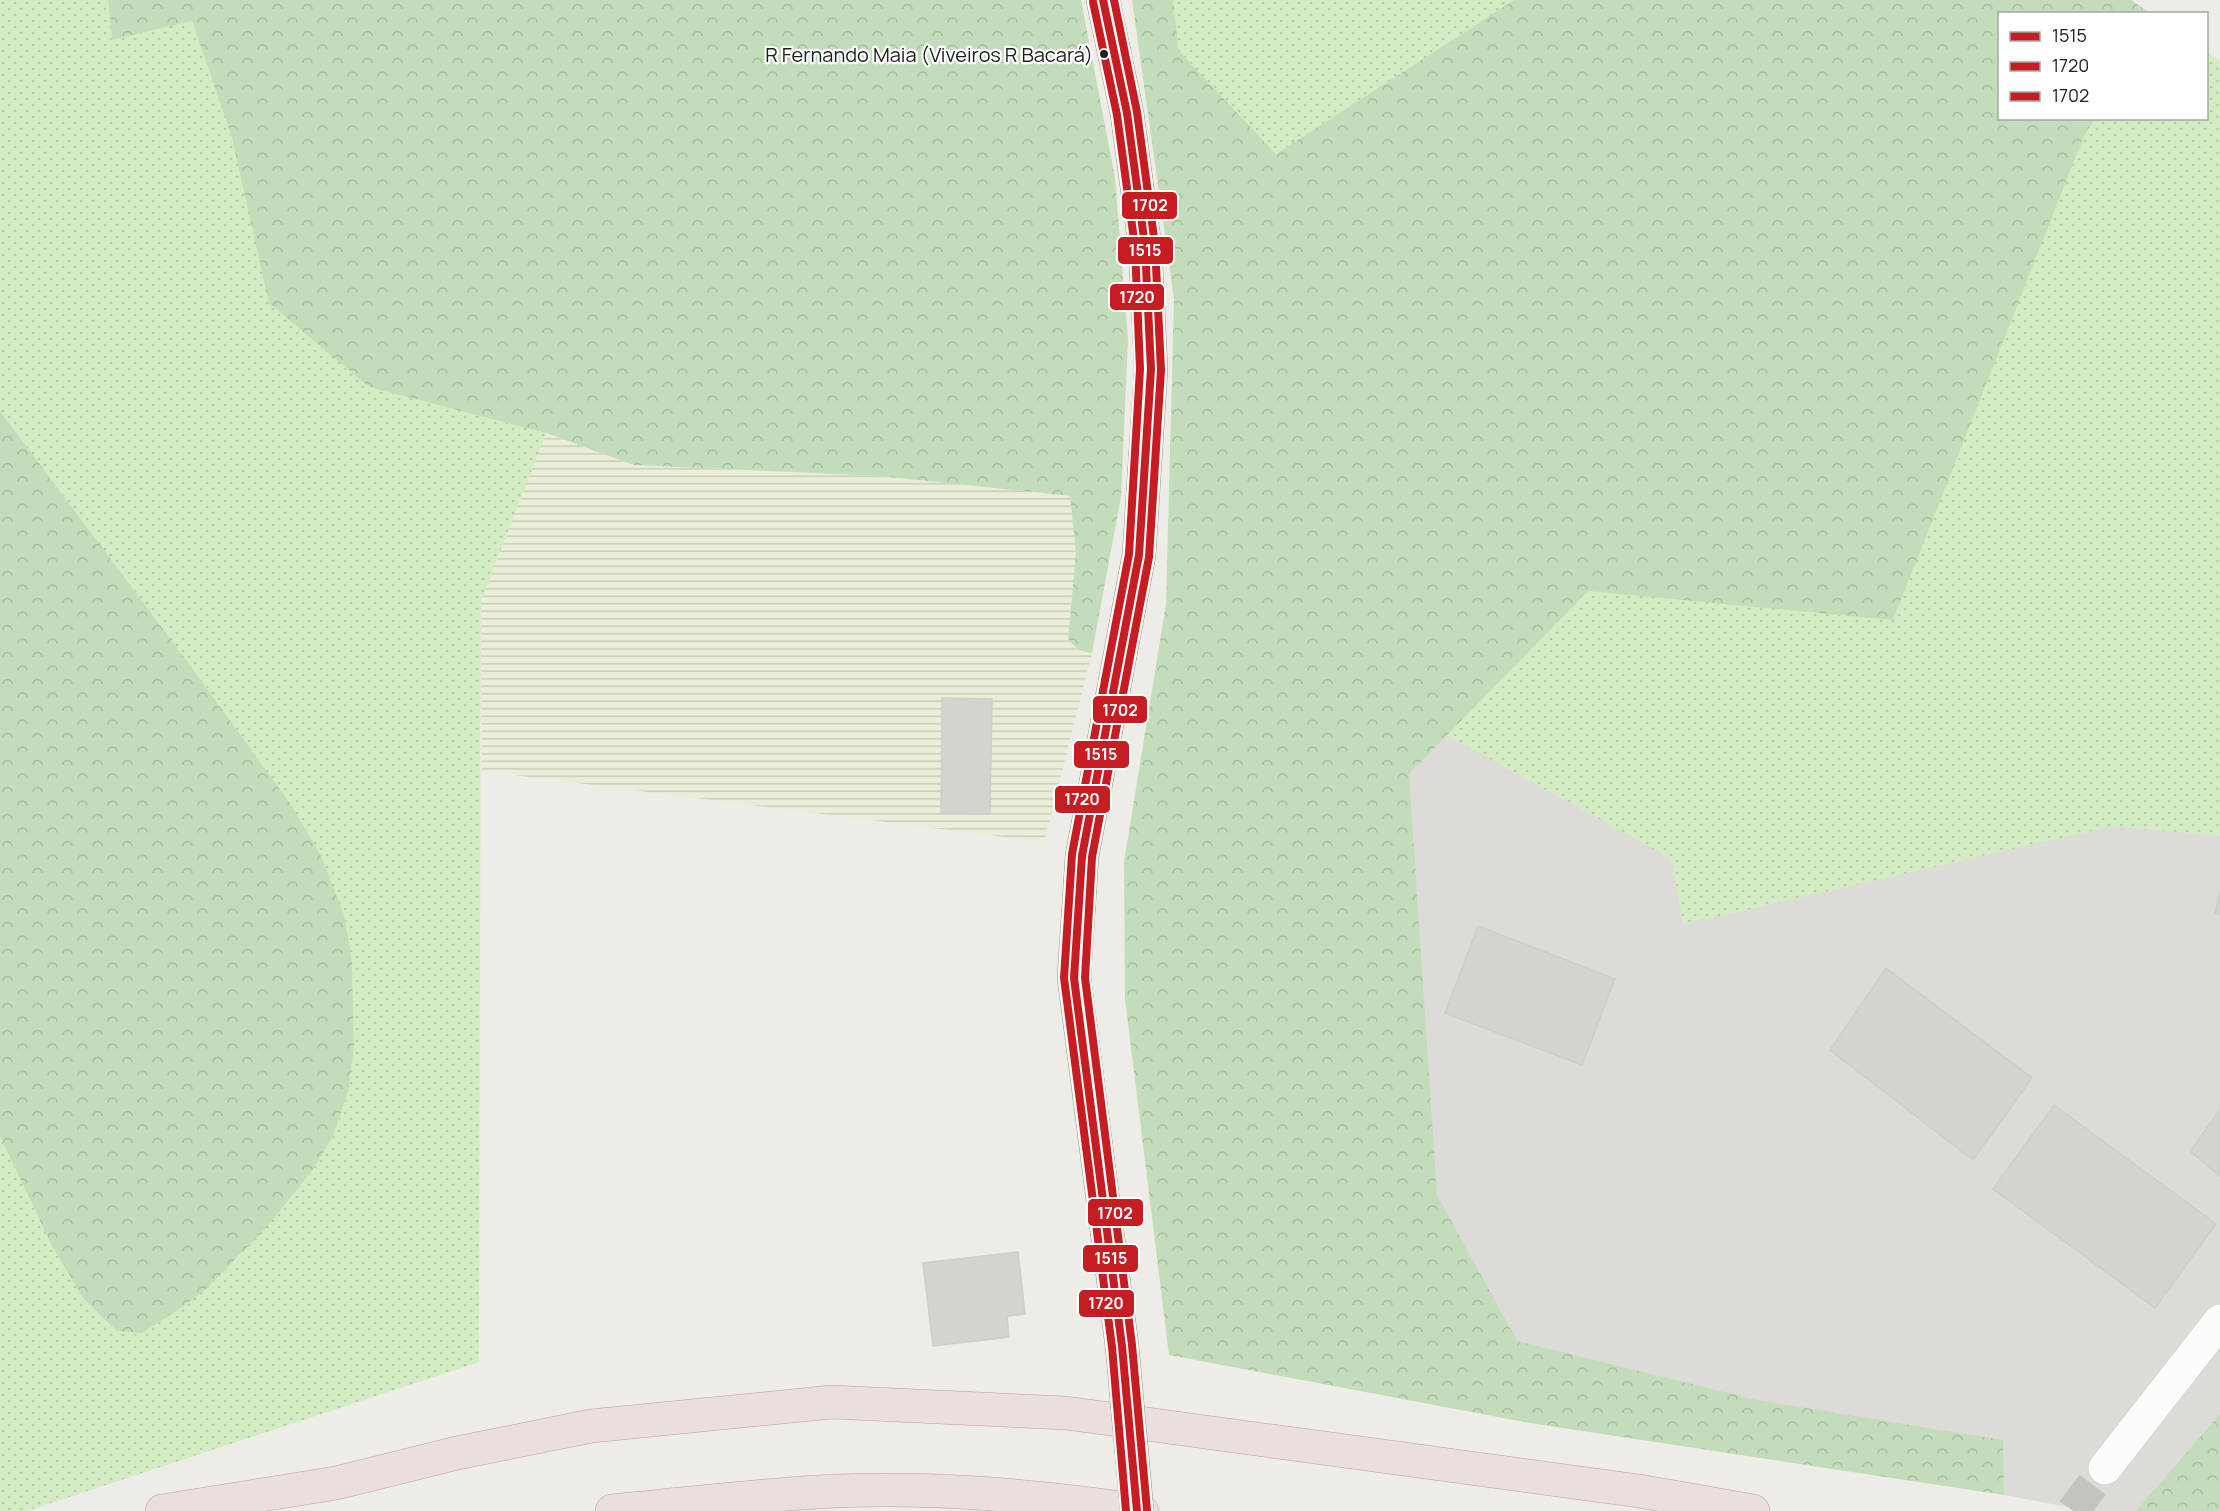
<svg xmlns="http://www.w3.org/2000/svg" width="2220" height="1511" viewBox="0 0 2220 1511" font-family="Manrope,sans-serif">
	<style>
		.residential { fill: #dcdbd8 }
		.farmland { fill: url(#farmland-rules) }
		.grass { fill: url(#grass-dots) }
		.forest { fill: url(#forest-crowns) }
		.building { fill: #d5d3cf; stroke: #d0cdc7; stroke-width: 1.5 }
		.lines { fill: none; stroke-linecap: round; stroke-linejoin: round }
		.street-tunnel { stroke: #c4c3be; stroke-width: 33; stroke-dasharray: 33 16; stroke-linecap: butt }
		.street-casing { stroke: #c5c5c2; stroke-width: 34 }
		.secondary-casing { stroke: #92977e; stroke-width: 34 }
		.highway-casing { stroke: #c49da2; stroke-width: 34 }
		.street { stroke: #fcfcfb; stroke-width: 33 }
		.secondary { stroke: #f2f4e9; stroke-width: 33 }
		.highway { stroke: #eadede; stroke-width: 33 }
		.secondary-bridge-casing { stroke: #92977e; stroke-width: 34; stroke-linecap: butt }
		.secondary-bridge { stroke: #f2f4e9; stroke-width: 33 }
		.bus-1-casing { stroke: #fff; stroke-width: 12 }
		.bus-2-casing { stroke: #fff; stroke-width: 12 }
		.bus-3-casing { stroke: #fff; stroke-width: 12 }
		.bus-1 { stroke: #c61d23; stroke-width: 8 }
		.bus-2 { stroke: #c61d23; stroke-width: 8 }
		.bus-3 { stroke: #c61d23; stroke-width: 8 }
		.bus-dot { fill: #1e1e1e; stroke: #fff; stroke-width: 2 }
		.labels { text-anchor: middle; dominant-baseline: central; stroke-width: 4.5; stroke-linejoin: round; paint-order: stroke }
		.bus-label { font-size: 20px; fill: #1e1e1e; stroke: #fff; text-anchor: end }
		.line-badge { stroke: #fff; stroke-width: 2 }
		.badge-label { font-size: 16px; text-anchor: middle; font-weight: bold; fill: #fff }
	</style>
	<defs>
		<pattern id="farmland-rules" width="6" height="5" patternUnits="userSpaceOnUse" patternTransform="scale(1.5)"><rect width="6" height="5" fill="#eaeed9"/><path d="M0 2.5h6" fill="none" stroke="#c8ccba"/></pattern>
		<pattern id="grass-dots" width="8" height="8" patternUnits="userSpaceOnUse" patternTransform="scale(1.5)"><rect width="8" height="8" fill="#d4ecc3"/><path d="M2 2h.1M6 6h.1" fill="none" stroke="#b6caa7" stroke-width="1.8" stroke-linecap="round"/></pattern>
		<pattern id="forest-crowns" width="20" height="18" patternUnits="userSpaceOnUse" patternTransform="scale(1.5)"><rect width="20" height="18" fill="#c3ddba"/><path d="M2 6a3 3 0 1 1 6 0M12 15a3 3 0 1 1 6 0" fill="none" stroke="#a7bd9f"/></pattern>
	</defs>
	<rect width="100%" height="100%" fill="#edece6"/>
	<path class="residential" d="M 2220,117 L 2220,1500 L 2167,1511 L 2088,1511 L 2004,1495 L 1483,1375 L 1242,1106 L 1420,621 L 2206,118 Z"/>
	<path class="farmland" d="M 546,433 L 634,465 L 879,476 L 1070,496 L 1076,553 L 1068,639 L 1078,650 L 1092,653 L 1044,842 L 482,771 L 481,601 Z"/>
	<g class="grass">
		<path d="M 0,0 L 108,0 L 112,40 L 192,21 L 232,138 L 369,387 L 546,433 L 481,601 L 479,1362 L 27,1511 L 0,1511 L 0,1136 L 51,1244 L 142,1333 L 184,1306 L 238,1258 L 312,1171 L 333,1136 L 349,1089 L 354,1045 L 352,962 L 321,856 L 292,806 L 184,657 L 0,411 Z"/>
		<path d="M 1173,0 L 1514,0 L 1276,154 L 1179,51 Z"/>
		<path d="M 2207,52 L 2220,61 L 2220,836 L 2113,826 L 1684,924 L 1670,858 L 1447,735 L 1588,591 L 1893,620 L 2084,136 L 2095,119 L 2206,118 Z"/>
	</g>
	<g class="forest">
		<path d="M 108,0 L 1081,0 L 1115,178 L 1128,339 L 1121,497 L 1092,653 L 1078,650 L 1068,639 L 1076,553 L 1070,496 L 879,476 L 634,465 L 546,433 L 369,387 L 269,303 L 232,138 L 192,21 L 112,40 Z"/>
		<path d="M 1132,0 L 1173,0 L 1179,51 L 1276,154 L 1514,0 L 2131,0 L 2150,13 L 2000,14 L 2000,118 L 2095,119 L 2084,136 L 1893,620 L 1588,591 L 1409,774 L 1437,1195 L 1517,1341 L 1757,1400 L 2003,1440 L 2004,1495 L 1530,1423 L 1169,1355 L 1125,999 L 1124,862 L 1166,604 L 1174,299 Z"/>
		<path d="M 0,411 L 184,657 L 292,806 L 321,856 L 344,915 L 352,962 L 354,1045 L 349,1089 L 333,1136 L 312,1171 L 264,1230 L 208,1287 L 184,1306 L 142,1333 L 117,1331 L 83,1298 L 51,1244 L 0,1136 Z"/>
		<path d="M 2220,1414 L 2220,1511 L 2136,1511 Z"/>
	</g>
	<g class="building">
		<path d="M 942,698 L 992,699 L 990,814 L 941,813 Z"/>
		<path d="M 2220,892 L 2220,915 L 2215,913 Z"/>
		<path d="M 1478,926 L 1615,979 L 1582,1065 L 1445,1013 Z"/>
		<path d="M 1886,968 L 2032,1078 L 1973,1160 L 1830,1050 Z"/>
		<path d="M 2054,1105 L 2216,1224 L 2155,1308 L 1993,1189 Z"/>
		<path d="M 2220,1110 L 2220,1176 L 2190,1151 Z"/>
		<path d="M 1018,1252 L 1025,1314 L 1007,1316 L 1009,1337 L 933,1346 L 923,1263 Z"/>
	</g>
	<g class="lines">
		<path class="street-tunnel" d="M 2073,1511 L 2105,1468"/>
		<g class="street-casing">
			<path id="street" d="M 2105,1468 L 2220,1321"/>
		</g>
		<g class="secondary-casing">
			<path id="secondary" d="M 1103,0 L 1127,113 L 1145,246 L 1151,369 L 1139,555 L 1082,856 L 1074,978 L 1122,1346"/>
		</g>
		<g class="highway-casing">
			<g id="highway">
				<path d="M 162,1511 L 336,1483 L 457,1453 L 591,1426 L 832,1402 L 1066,1413 L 1639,1491 L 1753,1511"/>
				<path d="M 612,1511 C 687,1504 763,1494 838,1491 C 940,1487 1042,1496 1142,1511"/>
			</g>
		</g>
		<use href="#street" class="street"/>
		<use href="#secondary" class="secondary"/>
		<use href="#highway" class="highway"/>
		<g class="secondary-bridge-casing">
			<path id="secondary-bridge" d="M 1122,1346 L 1137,1511"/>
		</g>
		<use href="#secondary-bridge" class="secondary-bridge"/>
		<g class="bus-1-casing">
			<path id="bus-1" d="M 1103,0 L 1127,113 L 1145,246 L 1151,369 L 1139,555 L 1082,856 L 1074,978 L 1122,1346 L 1137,1511"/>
		</g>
		<g class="bus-2-casing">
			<path id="bus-2" d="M 1093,2 L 1117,115 L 1135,247 L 1140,369 L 1129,554 L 1072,854 L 1064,978 L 1112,1347 L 1126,1511"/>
		</g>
		<g class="bus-3-casing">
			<path id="bus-3" d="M 1114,0 L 1137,112 L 1155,245 L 1161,370 L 1149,557 L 1092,857 L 1085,978 L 1132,1345 L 1147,1510"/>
		</g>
		<use href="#bus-1" class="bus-1"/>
		<use href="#bus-2" class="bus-2"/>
		<use href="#bus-3" class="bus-3"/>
	</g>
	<circle class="bus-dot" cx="1104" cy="54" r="5"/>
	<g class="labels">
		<g class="bus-label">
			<text x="1093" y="54">R Fernando Maia (Viveiros R Bacará)</text>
		</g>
	</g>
	<g class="line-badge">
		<rect x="1121" y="191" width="57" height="29" rx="6" fill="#c61d23"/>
		<rect x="1117" y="236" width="57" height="29" rx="6" fill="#c61d23"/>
		<rect x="1109" y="283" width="56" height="28" rx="6" fill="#c61d23"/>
		<rect x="1092" y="695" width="56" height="29" rx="6" fill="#c61d23"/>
		<rect x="1073" y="740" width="57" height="29" rx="6" fill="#c61d23"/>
		<rect x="1054" y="785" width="57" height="29" rx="6" fill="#c61d23"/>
		<rect x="1087" y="1198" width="57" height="29" rx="6" fill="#c61d23"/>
		<rect x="1082" y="1244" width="57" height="29" rx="6" fill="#c61d23"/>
		<rect x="1078" y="1289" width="57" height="29" rx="6" fill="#c61d23"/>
	</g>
	<g class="badge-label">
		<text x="1150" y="211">1702</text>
		<text x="1145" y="256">1515</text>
		<text x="1137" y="303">1720</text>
		<text x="1120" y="716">1702</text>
		<text x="1101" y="760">1515</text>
		<text x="1082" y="805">1720</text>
		<text x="1115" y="1219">1702</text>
		<text x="1111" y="1264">1515</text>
		<text x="1106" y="1309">1720</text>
	</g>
	<rect x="1998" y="12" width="210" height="108" fill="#ffffff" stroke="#a5a5a5" stroke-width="1.5"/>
	<rect x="2010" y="32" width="30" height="9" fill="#c61d23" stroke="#a5a5a5" stroke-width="1.5"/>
	<text x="2052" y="42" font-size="18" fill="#1e1e1e">1515</text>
	<rect x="2010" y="62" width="30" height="9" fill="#c61d23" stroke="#a5a5a5" stroke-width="1.5"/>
	<text x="2052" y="72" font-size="18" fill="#1e1e1e">1720</text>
	<rect x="2010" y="92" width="30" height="9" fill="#c61d23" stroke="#a5a5a5" stroke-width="1.5"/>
	<text x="2052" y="102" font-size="18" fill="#1e1e1e">1702</text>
</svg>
